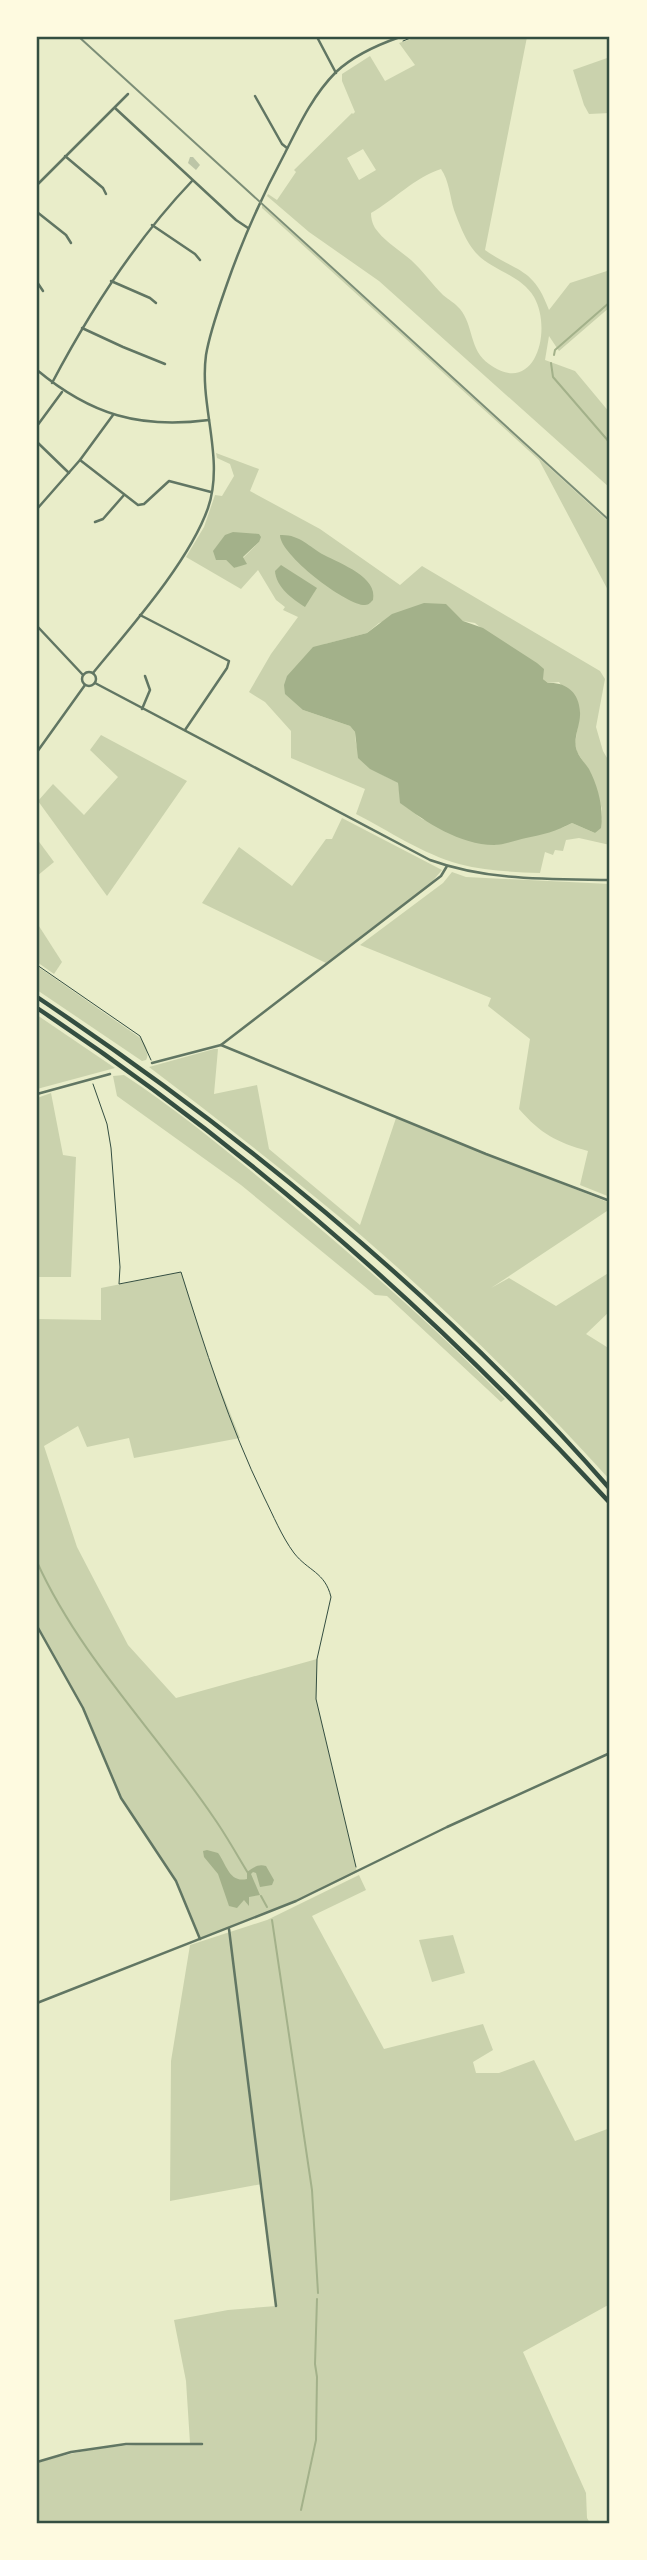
<svg xmlns="http://www.w3.org/2000/svg" width="647" height="2560" viewBox="0 0 647 2560" font-family="'Noto Sans',sans-serif">
	<style>
		.green { fill: #cad2ad; fill-rule: evenodd }
		.water { fill: #a3b18a }
		.lines { fill: none; stroke-linecap: round; stroke-linejoin: round }
		.stream { stroke: #a3b18a; stroke-width: 2 }
		.building { fill: #bcc5a7 }
		.path { stroke: #344e41; stroke-width: 1 }
		.minor { stroke: #617663; stroke-width: 2.5 }
		.tertiary { stroke: #617663; stroke-width: 2.5 }
		.motorway { stroke: #344e41; stroke-width: 4.5 }
		.rail { stroke: #7c8e77; stroke-width: 2 }
		.neatline { fill: none; stroke: #344e41; stroke-width: 2.5 }
	</style>
	<rect width="100%" height="100%" fill="#e9edc9"/>
	<g class="green">
		<path d="M 417,37 L 527,37 L 485,250 C 518,273 533,267 549,310 L 570,283 L 610,270 L 610,307 L 559,351 L 549,336 L 545,360 L 575,371 L 610,413 L 610,488 L 379,281 L 309,232 L 267,196 L 268,194 L 277,200 L 296,172 L 294,170 L 352,113 L 353,114 L 355,112 L 342,81 L 342,74 L 370,56 L 385,81 L 415,65 L 399,43 ZM 363,149 L 376,170 L 359,180 L 347,158 ZM 441,169 C 449,180 450,197 454,210 C 459,223 464,237 472,248 C 488,271 519,272 534,297 C 553,330 535,398 489,364 C 469,350 474,326 460,309 C 455,303 449,300 443,295 C 432,284 423,271 411,260 C 399,250 384,241 375,228 C 372,223 371,218 371,213 C 394,200 415,177 441,169 Z"/>
		<path d="M 610,57 L 610,113 L 589,114 L 584,105 L 573,70 Z"/>
		<path d="M 262,205 L 610,523 L 610,594 L 539,460 L 262,208 Z"/>
		<path d="M 216,453 L 259,469 L 250,491 L 320,529 L 400,585 L 422,566 L 600,671 L 605,679 L 596,727 L 603,751 L 610,763 L 610,845 L 579,838 L 566,840 L 563,851 L 555,850 L 553,855 L 545,852 L 540,873 C 512,872 486,871 459,864 C 423,854 389,831 356,814 L 365,789 L 291,758 L 291,731 L 265,702 L 249,692 L 271,654 L 298,617 L 283,610 L 285,607 L 276,600 L 258,570 L 241,589 L 186,557 L 204,527 L 215,495 L 222,496 L 234,476 L 230,464 L 217,458 ZM 233,532 L 259,542 L 243,558 L 246,563 L 234,568 L 226,560 ZM 445,604 L 463,621 L 475,623 L 548,683 L 559,682 L 580,712 L 575,744 L 577,752 L 590,772 L 602,809 L 602,819 L 595,833 L 572,823 L 564,827 L 495,845 L 422,819 L 401,803 L 398,783 C 375,771 355,762 355,732 L 350,726 L 303,710 L 325,644 L 367,633 L 379,623 Z"/>
		<path d="M 101,735 L 187,781 L 107,896 L 38,801 L 53,784 L 84,815 L 118,777 L 90,750 Z"/>
		<path d="M 342,818 L 442,870 L 431,883 L 326,963 L 202,903 L 239,847 L 292,886 L 326,839 L 332,839 Z"/>
		<path d="M 37,839 L 54,862 L 37,876 Z"/>
		<path d="M 452,872 L 466,877 L 610,884 L 610,1197 L 580,1185 L 588,1151 C 556,1142 541,1134 519,1109 L 530,1039 L 488,1006 L 491,998 L 360,945 L 443,883 Z"/>
		<path d="M 37,923 L 62,962 L 54,974 L 37,962 Z"/>
		<path d="M 37,966 L 139,1037 C 145,1042 150,1053 146,1060 L 142,1061 L 37,990 Z"/>
		<path d="M 37,1015 L 115,1068 L 37,1089 Z"/>
		<path d="M 214,1049 L 218,1049 L 214,1094 L 257,1085 L 269,1149 L 360,1225 L 396,1118 L 610,1203 L 610,1209 L 491,1288 L 509,1278 L 556,1306 L 610,1272 L 610,1311 L 586,1334 L 610,1349 L 610,1480 C 520,1381 424,1286 320,1201 C 264,1155 207,1111 149,1067 Z"/>
		<path d="M 124,1075 C 183,1114 238,1160 292,1205 C 366,1267 438,1330 505,1399 L 501,1402 L 387,1296 L 375,1295 L 241,1185 L 117,1096 L 113,1076 Z"/>
		<path d="M 51,1093 L 63,1155 L 76,1157 L 71,1277 L 37,1277 L 37,1098 Z"/>
		<path d="M 181,1272 L 209,1360 L 240,1438 L 134,1458 L 129,1438 L 87,1447 L 78,1426 L 44,1446 L 77,1547 L 128,1645 L 176,1698 L 317,1659 L 316,1699 L 357,1872 L 327,1887 L 201,1939 L 176,1881 L 121,1798 L 83,1708 L 37,1626 L 37,1319 L 101,1320 L 101,1288 Z"/>
		<path d="M 359,1875 L 366,1890 L 312,1916 L 384,2049 L 483,2024 L 493,2050 L 473,2062 L 476,2073 L 499,2073 L 534,2060 L 575,2141 L 610,2128 L 610,2304 L 523,2352 L 586,2493 L 587,2518 L 590,2523 L 37,2523 L 37,2463 C 91,2446 134,2444 190,2443 L 186,2381 L 174,2320 L 228,2310 L 276,2306 L 262,2184 L 170,2201 L 171,2061 L 190,1945 L 267,1920 Z"/>
		<path d="M 453,1935 L 465,1973 L 432,1982 L 419,1940 Z"/>
	</g>
	<g class="water">
		<path d="M 233,532 L 259,534 L 261,537 L 259,542 L 243,557 L 247,564 L 234,568 L 226,560 L 216,560 L 213,551 L 225,535 Z"/>
		<path d="M 280,535 C 299,534 308,546 324,555 C 341,564 378,577 373,600 C 369,604 369,605 363,605 C 344,603 280,555 280,535 Z"/>
		<path d="M 281,565 L 317,588 L 305,607 C 292,599 276,587 275,571 Z"/>
		<path d="M 424,603 L 446,604 L 463,621 L 483,628 L 537,663 L 544,669 L 543,679 L 548,683 C 566,682 579,692 580,712 C 581,725 572,739 577,751 C 579,757 585,763 589,769 C 598,786 604,809 601,828 L 595,833 L 572,823 C 557,831 542,835 526,838 C 516,840 504,845 494,845 C 460,845 426,822 400,803 L 398,783 L 370,769 L 358,758 L 355,732 L 350,726 L 303,710 L 285,694 L 284,685 L 287,676 L 313,647 L 367,633 L 392,614 Z"/>
		<path d="M 207,1850 L 218,1853 C 227,1865 229,1883 247,1879 L 247,1872 C 254,1867 258,1864 266,1866 L 274,1880 L 272,1885 L 260,1887 L 256,1873 L 253,1872 L 251,1874 L 260,1895 L 249,1897 L 249,1906 L 244,1900 L 237,1908 L 229,1906 L 218,1874 L 204,1857 L 203,1851 Z"/>
	</g>
	<g class="lines">
		<g class="stream">
			<path d="M 554,355 L 555,350 L 610,302"/>
			<path d="M 551,363 L 553,377 L 610,443"/>
			<path d="M 37,1186 L 37,1214"/>
			<path d="M 37,1562 C 80,1657 156,1732 214,1818 C 226,1835 237,1855 248,1873"/>
			<path d="M 261,1896 L 267,1907"/>
			<path d="M 272,1920 L 312,2190 L 318,2293"/>
			<path d="M 301,2510 L 316,2440 L 317,2377 L 315,2364 L 317,2299"/>
		</g>
	</g>
	<path class="building" d="M 190,157 L 193,157 L 200,165 L 196,170 L 188,163 Z"/>
	<g class="lines">
		<g class="path">
			<path d="M 403,41 L 413,37"/>
			<path d="M 37,965 L 140,1036 L 151,1060"/>
			<path d="M 93,1084 L 107,1124 L 111,1148 L 120,1267 L 119,1284 L 181,1272 C 205,1348 229,1425 264,1497 C 273,1515 282,1537 294,1553 C 308,1571 325,1572 331,1597 L 317,1659 L 316,1699 L 356,1867"/>
		</g>
		<g class="minor">
			<path d="M 317,37 L 336,73"/>
			<path d="M 255,96 L 282,144 L 287,148"/>
			<path d="M 115,108 L 236,220 L 248,228"/>
			<path d="M 65,156 L 103,188 L 106,194"/>
			<path d="M 37,185 L 128,94"/>
			<path d="M 37,212 L 66,235 L 71,243"/>
			<path d="M 152,225 L 195,254 L 200,260"/>
			<path d="M 111,281 L 150,298 L 156,303"/>
			<path d="M 37,282 L 43,291"/>
			<path d="M 82,328 L 123,347 L 165,364"/>
			<path d="M 37,370 C 91,415 140,429 209,420"/>
			<path d="M 52,383 C 91,309 135,241 192,181"/>
			<path d="M 37,426 L 62,392"/>
			<path d="M 37,442 L 69,473"/>
			<path d="M 80,460 L 138,505 L 144,504 L 169,481 L 211,492"/>
			<path d="M 37,509 L 80,460 L 113,415"/>
			<path d="M 95,522 L 103,519 L 124,495"/>
			<path d="M 140,615 L 229,661 L 227,668 L 185,730"/>
			<path d="M 142,709 L 150,690 L 145,676"/>
			<path d="M 221,1045 L 441,876 L 447,866"/>
			<path d="M 152,1063 L 221,1045 L 486,1154 L 610,1201"/>
			<path d="M 37,1094 L 110,1074"/>
			<path d="M 37,1626 L 83,1708 L 121,1798 L 176,1881 L 200,1939"/>
			<path d="M 229,1929 L 276,2306"/>
			<path d="M 37,2462 L 71,2452 L 126,2444 L 202,2444"/>
		</g>
		<g class="tertiary">
			<path d="M 37,626 L 83,675"/>
			<circle cx="89" cy="679" r="7"/>
			<path d="M 93,673 C 129,629 189,562 208,508 C 225,458 199,406 206,355 C 210,331 219,307 227,284 C 243,238 262,196 285,153 C 299,125 313,95 336,72 C 354,55 377,45 400,37"/>
			<path d="M 95,683 L 430,860 C 488,881 549,879 610,880"/>
			<path d="M 37,752 L 85,685"/>
			<path d="M 37,2003 L 296,1901 L 447,1827 L 610,1753"/>
		</g>
		<g class="motorway">
			<path d="M 37,997 C 246,1137 444,1299 610,1489"/>
			<path d="M 37,1008 C 249,1149 438,1316 610,1503"/>
		</g>
		<path class="rail" d="M 79,37 L 610,521"/>
	</g>
	<rect width="647" height="2560" fill="none" stroke="#fefae0" stroke-width="77"/>
	<rect x="38" y="38" width="570" height="2484" class="neatline"/>
</svg>
